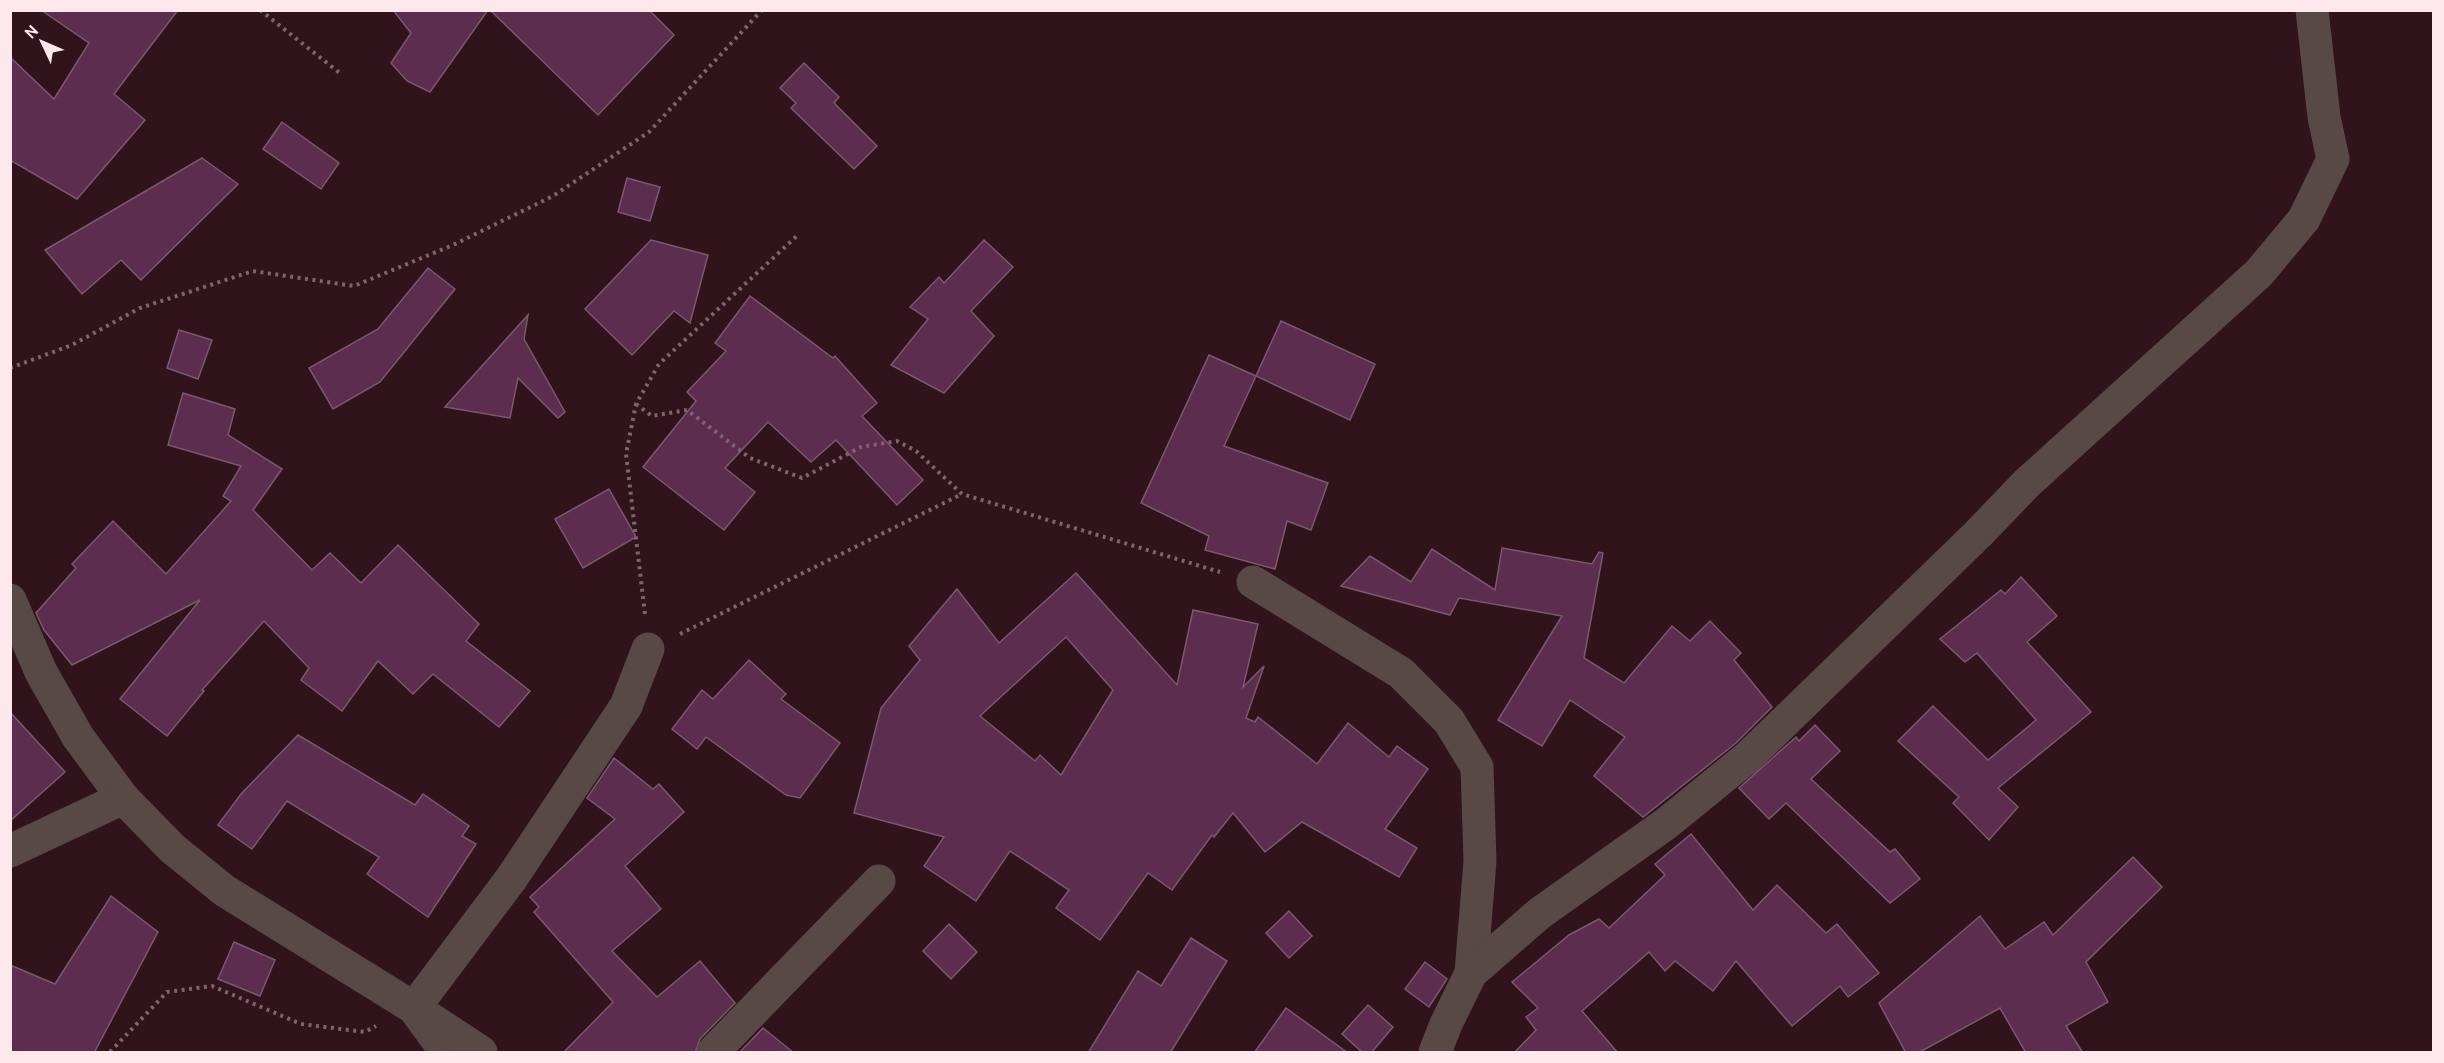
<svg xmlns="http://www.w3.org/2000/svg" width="2444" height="1063" viewBox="0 0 2444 1063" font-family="Cabin,sans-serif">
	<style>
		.building { fill: #5d2d4f; stroke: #78596d; stroke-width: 1.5; fill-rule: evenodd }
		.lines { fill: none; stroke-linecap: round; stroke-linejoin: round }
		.path { stroke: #7f646b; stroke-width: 4; stroke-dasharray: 3 4.5; stroke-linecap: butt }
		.street { stroke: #584846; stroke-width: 33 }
	</style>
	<rect width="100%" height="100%" fill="#31131c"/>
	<g class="building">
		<path d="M 41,10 L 178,10 L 114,94 L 145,120 L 77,199 L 10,160 L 10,57 L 54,99 L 89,43 Z"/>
		<path d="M 393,10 L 488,10 L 430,92 L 407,81 L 391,63 L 411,33 Z"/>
		<path d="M 490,10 L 649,10 L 674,35 L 598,115 Z"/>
		<path d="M 804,63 L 839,97 L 834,103 L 877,146 L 854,169 L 791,108 L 796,103 L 780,88 Z"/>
		<path d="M 282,122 L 339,163 L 321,189 L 263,149 Z"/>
		<path d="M 202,158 L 238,184 L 141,280 L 121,260 L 82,294 L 45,250 Z"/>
		<path d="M 627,178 L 660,187 L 650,221 L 618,212 Z"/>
		<path d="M 651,240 L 708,255 L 690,323 L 674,311 L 632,355 L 585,309 Z"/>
		<path d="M 984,240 L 1013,267 L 971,311 L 994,336 L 944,393 L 891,365 L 928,319 L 910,307 L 939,277 L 944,283 Z"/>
		<path d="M 428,268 L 455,289 L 380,382 L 333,409 L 309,368 L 378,329 Z"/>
		<path d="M 750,296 L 833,358 L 835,356 L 877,403 L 862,416 L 923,480 L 897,505 L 836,440 L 811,462 L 768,422 L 725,468 L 755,492 L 724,530 L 643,467 L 696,401 L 687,392 L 726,351 L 715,343 Z"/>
		<path d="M 528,315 L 524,339 L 565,412 L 558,418 L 518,378 L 510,418 L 445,407 Z"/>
		<path d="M 1281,321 L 1375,364 L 1350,420 L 1256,376 Z"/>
		<path d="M 179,330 L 212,340 L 198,379 L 167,368 Z"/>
		<path d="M 1209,355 L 1256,376 L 1224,446 L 1328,483 L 1311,530 L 1287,521 L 1275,569 L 1205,550 L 1209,536 L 1141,503 Z"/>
		<path d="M 183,393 L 235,409 L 228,435 L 282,469 L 253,510 L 312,570 L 330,553 L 361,583 L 398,545 L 479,624 L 466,641 L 530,691 L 499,727 L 433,674 L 413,694 L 378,661 L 342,711 L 301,680 L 309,668 L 264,621 L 202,690 L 204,691 L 167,736 L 120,699 L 200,600 L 72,665 L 44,630 L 36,613 L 76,568 L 72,564 L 113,521 L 166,574 L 231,501 L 223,496 L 241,466 L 168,445 Z"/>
		<path d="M 609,489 L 636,537 L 583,568 L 555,519 Z"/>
		<path d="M 1502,548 L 1592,564 L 1599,552 L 1603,553 L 1584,658 L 1624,683 L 1672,626 L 1690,641 L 1710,621 L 1741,653 L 1734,660 L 1772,707 L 1736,743 L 1643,817 L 1594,776 L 1625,737 L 1570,700 L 1542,746 L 1498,720 L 1562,616 L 1459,598 L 1450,615 L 1341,586 L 1370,556 L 1411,582 L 1432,549 L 1495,590 Z"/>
		<path d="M 1076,573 L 1177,685 L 1193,610 L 1258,624 L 1243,687 L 1264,666 L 1246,718 L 1255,722 L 1258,717 L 1317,764 L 1348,723 L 1389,757 L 1397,746 L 1428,769 L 1385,829 L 1417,848 L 1399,877 L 1302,822 L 1265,852 L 1233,813 L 1214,837 L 1212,835 L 1172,890 L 1148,873 L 1100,940 L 1056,908 L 1069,890 L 1010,851 L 976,901 L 924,866 L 944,837 L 854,813 L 881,708 L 920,660 L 909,646 L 957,589 L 999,643 ZM 1066,637 L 1113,690 L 1061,775 L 1040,755 L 1035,761 L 980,716 Z"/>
		<path d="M 2021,577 L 2057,616 L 2027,642 L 2091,712 L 1998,788 L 2018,807 L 1989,840 L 1953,803 L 1959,797 L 1898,741 L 1933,706 L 1988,760 L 2036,720 L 1977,653 L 1965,662 L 1940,639 L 2001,590 L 2005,594 Z"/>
		<path d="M 749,660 L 786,694 L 781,699 L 840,743 L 800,798 L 786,795 L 706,737 L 697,749 L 672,729 L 702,690 L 713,699 Z"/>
		<path d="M 10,712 L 65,772 L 10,821 Z"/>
		<path d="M 1815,725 L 1840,751 L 1811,779 L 1890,852 L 1895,849 L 1920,879 L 1890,903 L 1786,803 L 1769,819 L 1739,788 L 1796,737 L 1799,741 Z"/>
		<path d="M 298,735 L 415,805 L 423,794 L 469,826 L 462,836 L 476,844 L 428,917 L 367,874 L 379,857 L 287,801 L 252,849 L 218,825 L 241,794 Z"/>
		<path d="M 614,758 L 653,789 L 659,784 L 684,812 L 625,866 L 661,909 L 612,951 L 657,997 L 700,961 L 735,1003 L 700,1039 L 695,1053 L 563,1053 L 613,1002 L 534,912 L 539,907 L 530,897 L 615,819 L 587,798 Z"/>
		<path d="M 1691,834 L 1753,910 L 1777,885 L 1826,933 L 1837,924 L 1879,973 L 1848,997 L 1840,986 L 1792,1026 L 1736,961 L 1713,991 L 1675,961 L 1665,971 L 1649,952 L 1582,1011 L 1618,1053 L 1514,1053 L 1536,1030 L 1526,1017 L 1538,1008 L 1512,982 L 1569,935 L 1599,919 L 1609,928 L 1665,875 L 1655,864 Z"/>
		<path d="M 2133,857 L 2162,887 L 2086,962 L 2108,1002 L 2066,1026 L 2083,1053 L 2026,1053 L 2000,1008 L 1918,1053 L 1906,1053 L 1879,1003 L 1980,916 L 2005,949 L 2044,922 L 2053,935 Z"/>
		<path d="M 111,896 L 158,932 L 94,1053 L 10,1053 L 10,965 L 55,984 Z"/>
		<path d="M 1289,911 L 1312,936 L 1289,958 L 1266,933 Z"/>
		<path d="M 949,924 L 977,952 L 951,979 L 923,951 Z"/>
		<path d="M 1191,938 L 1227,961 L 1170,1053 L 1088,1053 L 1138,971 L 1161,986 Z"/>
		<path d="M 234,942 L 275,960 L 260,996 L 218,979 Z"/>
		<path d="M 1425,962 L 1447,979 L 1429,1007 L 1405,989 Z"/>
		<path d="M 1368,1005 L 1393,1027 L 1371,1053 L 1363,1053 L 1342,1034 Z"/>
		<path d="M 1286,1008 L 1348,1053 L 1254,1053 Z"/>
		<path d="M 763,1028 L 794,1053 L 739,1053 Z"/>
	</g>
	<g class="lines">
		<g class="path">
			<path d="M 260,10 L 341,74"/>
			<path d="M 10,368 L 72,345 L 140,308 L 253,271 L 354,286 L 453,245 L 553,196 L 649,132 L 762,10"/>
			<path d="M 636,404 L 652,416 L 687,410 L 750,458 L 802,478 L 861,447 L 897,441 L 916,451 L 962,494 L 1220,572"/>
			<path d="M 645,614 L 626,454 L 636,404 L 659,364 L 799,234"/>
			<path d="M 680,634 L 962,494"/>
			<path d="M 110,1052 L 167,992 L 212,986 L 301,1024 L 365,1032 L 376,1026"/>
		</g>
		<g class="street">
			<path d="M 1253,582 L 1401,673 L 1449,721 L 1477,767 L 1480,861 L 1471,973"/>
			<path d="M 10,600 L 41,672 L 78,737 L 123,798 L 173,849 L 225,891 L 414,1008 L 446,1052"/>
			<path d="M 10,851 L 123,798"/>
			<path d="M 481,1052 L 414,1008 L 511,879 L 626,706 L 648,649"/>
			<path d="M 713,1052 L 879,881"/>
			<path d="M 1435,1052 L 1446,1024 L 1471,973 L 1540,913 L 1667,823 L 1748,757 L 1978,534 L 2027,483 L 2259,273 L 2304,219 L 2333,159 L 2324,117 L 2312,10"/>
		</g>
	</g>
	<rect width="2444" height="1063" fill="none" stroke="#fee8ec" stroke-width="24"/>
	<g transform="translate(42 42) rotate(314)" stroke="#31131c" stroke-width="4.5" paint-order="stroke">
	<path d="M0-4.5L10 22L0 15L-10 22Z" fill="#fee8ec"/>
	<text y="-9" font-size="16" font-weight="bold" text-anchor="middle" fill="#fee8ec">N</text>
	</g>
</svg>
